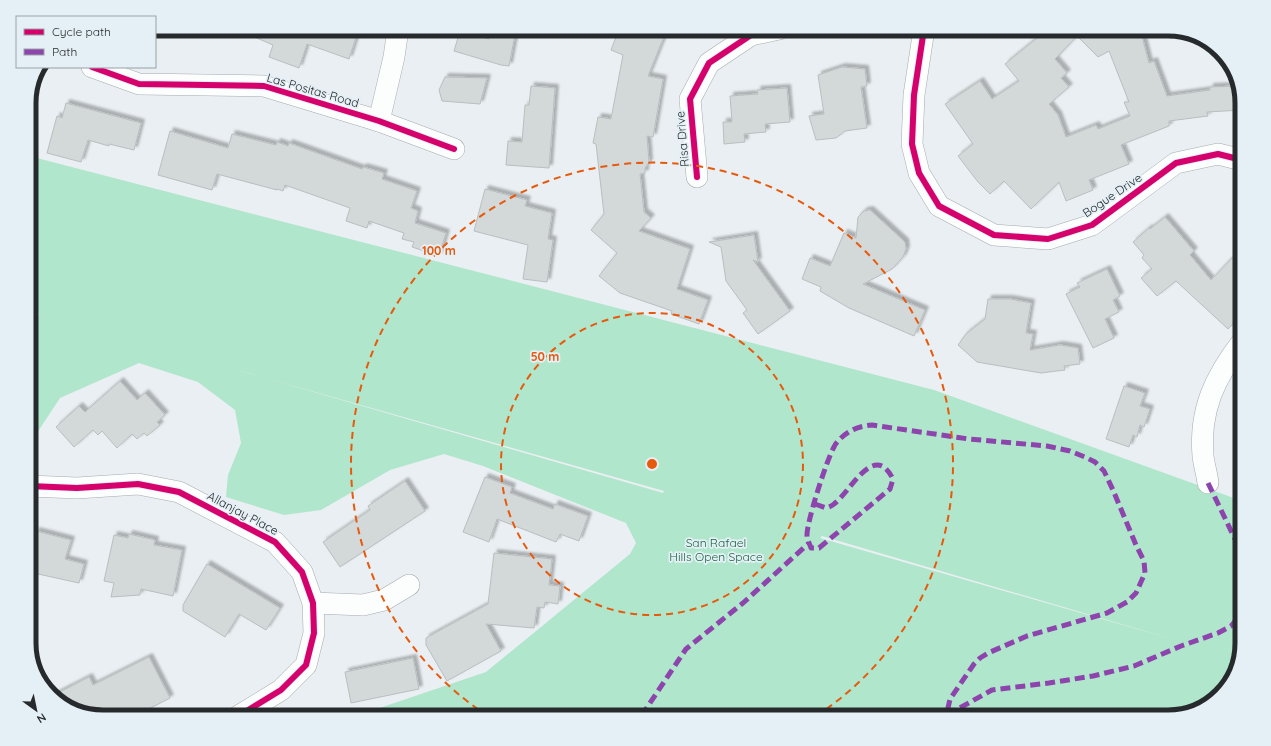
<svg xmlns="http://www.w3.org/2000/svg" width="1271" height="746" viewBox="0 0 1271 746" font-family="Quicksand,sans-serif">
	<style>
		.green { fill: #b0e6cb; fill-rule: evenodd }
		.building { fill: #d3d8d9; stroke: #b9bebf; fill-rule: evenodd; filter: url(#shadow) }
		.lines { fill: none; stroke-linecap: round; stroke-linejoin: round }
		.street-casing { stroke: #a7abae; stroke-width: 22 }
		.street { stroke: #fcfdfd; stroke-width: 21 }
		.quiet { stroke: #8e44ad; stroke-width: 5; stroke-dasharray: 10 5; stroke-linecap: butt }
		.cycleway-casing { stroke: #e5f0f6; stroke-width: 8 }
		.cycleway { stroke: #d6006c; stroke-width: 6 }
		.ring { fill: none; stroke: #e8590c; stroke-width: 2; stroke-dasharray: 7 5 }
		.labels { text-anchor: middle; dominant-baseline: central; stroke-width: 3.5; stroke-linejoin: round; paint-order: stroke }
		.street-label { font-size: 12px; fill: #262a2c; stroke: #e5f0f6 }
		.park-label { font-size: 12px; fill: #17633f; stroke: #e5f0f6 }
		.rim { fill: none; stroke: #262a2c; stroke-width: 5 }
		.centre { fill: #e8590c; stroke: #e5f0f6; stroke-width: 2 }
		.ring-label { font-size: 12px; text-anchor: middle; font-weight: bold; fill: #e8590c; stroke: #e5f0f6; stroke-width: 3.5; stroke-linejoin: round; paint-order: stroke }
	</style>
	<defs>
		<filter id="shadow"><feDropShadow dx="3.5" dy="-3.5" stdDeviation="1" flood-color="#0004"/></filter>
	</defs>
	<rect width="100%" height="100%" fill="#e9eff2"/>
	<path class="green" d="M 29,156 L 934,390 L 1242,501 L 1242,643 L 1232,680 L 1205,707 L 1168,717 L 353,717 L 486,672 L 630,554 L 636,543 L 626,523 L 483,466 L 444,454 L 390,470 L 321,510 L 284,515 L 226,497 L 228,475 L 241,443 L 235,410 L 198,382 L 139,363 L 60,398 L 29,445 L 29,354 L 39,313 L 29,310 ZM 227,367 L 664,491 L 663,493 ZM 822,536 L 1182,642 L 820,538 Z"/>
	<g class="building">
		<path d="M 236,29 L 352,29 L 352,32 L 357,34 L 349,59 L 307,44 L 299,68 L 269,57 L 273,45 Z"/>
		<path d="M 492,29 L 516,29 L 509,66 L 501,65 L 454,51 L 460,31 L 489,39 Z"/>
		<path d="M 619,29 L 667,29 L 648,76 L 663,79 L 653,137 L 647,136 L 649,162 L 645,168 L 645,173 L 640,174 L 644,212 L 651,218 L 639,231 L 690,249 L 677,289 L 708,300 L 699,324 L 671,314 L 672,311 L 620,293 L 599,276 L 617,253 L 591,230 L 604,214 L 596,144 L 593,143 L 598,117 L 611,119 L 623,55 L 611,50 Z"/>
		<path d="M 1048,29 L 1140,29 L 1149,63 L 1154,61 L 1167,96 L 1210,90 L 1210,87 L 1238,86 L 1242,99 L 1242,110 L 1207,112 L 1208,116 L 1169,121 L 1169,126 L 1121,145 L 1129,164 L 1089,180 L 1093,190 L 1066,201 L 1059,182 L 1031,209 L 1004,181 L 990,194 L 978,182 L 958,156 L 973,144 L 945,104 L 980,81 L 992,99 L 1019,81 L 1005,64 ZM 1077,36 L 1098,57 L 1109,51 L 1129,102 L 1124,102 L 1130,116 L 1098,129 L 1096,125 L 1066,137 L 1058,115 L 1049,104 L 1069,87 L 1061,78 L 1067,73 L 1055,59 Z"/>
		<path d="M 842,67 L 865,69 L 867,86 L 861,87 L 867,128 L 845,131 L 836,138 L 816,140 L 809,116 L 824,114 L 818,75 Z"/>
		<path d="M 445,77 L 487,78 L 480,104 L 442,101 L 439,90 Z"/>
		<path d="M 531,86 L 555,88 L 549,168 L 506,165 L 508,141 L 522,142 L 525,105 L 529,105 Z"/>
		<path d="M 787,88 L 790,122 L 765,124 L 766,132 L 744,134 L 745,142 L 724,144 L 723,122 L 732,122 L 730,96 L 758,94 L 757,90 Z"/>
		<path d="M 66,103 L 141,123 L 134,150 L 109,144 L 109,146 L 88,140 L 81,162 L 47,153 L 57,116 L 62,118 Z"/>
		<path d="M 170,131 L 228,148 L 232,134 L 276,145 L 277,142 L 288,146 L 289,143 L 362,169 L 363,167 L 384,173 L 382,179 L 417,191 L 411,208 L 418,211 L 415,223 L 446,233 L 439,256 L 412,247 L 414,242 L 402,239 L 404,233 L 369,221 L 367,228 L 346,221 L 350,208 L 285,185 L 283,191 L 277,189 L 277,190 L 217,174 L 212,190 L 158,175 Z"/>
		<path d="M 485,189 L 527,200 L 525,206 L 552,213 L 548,239 L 553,240 L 547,282 L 523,279 L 528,245 L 474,231 Z"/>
		<path d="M 870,210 L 905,242 L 906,249 L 903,257 L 892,269 L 863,284 L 925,310 L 914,336 L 849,308 L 820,291 L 821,287 L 802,279 L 810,258 L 830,266 L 844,233 L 856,238 L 858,217 L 864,211 Z"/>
		<path d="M 1165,217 L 1194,251 L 1190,255 L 1211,280 L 1232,258 L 1242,267 L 1242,289 L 1233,299 L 1242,307 L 1242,314 L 1228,329 L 1176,281 L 1157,296 L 1141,278 L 1152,269 L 1142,258 L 1144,255 L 1133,242 L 1149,228 L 1150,229 Z"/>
		<path d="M 754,235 L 758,262 L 753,260 L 790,311 L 758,334 L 743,313 L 747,310 L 726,281 L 721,247 L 709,242 Z"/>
		<path d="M 1107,269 L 1120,296 L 1113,300 L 1119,312 L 1105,319 L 1114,338 L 1093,348 L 1066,294 L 1080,287 L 1077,283 Z"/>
		<path d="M 988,299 L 1010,299 L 1031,303 L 1026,333 L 1033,334 L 1030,350 L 1060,345 L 1078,348 L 1080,364 L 1064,366 L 1065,370 L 1041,373 L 977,362 L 958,345 L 966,334 L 985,319 Z"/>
		<path d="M 120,381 L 137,400 L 145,393 L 165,415 L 157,422 L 160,425 L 147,436 L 144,433 L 137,439 L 132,434 L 117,448 L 102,431 L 98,435 L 93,430 L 74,447 L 56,427 L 79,406 L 85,412 Z"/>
		<path d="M 1124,386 L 1145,393 L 1140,406 L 1150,409 L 1144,427 L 1140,425 L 1137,437 L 1133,435 L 1129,447 L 1106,439 Z"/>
		<path d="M 485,477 L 512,487 L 510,493 L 553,509 L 555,504 L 588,516 L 579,541 L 560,534 L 556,542 L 497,519 L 489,542 L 463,532 Z"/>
		<path d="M 405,481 L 425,511 L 340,567 L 323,542 L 370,510 L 368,506 Z"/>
		<path d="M 36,531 L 71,540 L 65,559 L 84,564 L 79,583 L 29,572 L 29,556 Z"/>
		<path d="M 129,534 L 155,540 L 154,545 L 182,550 L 173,596 L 141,589 L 140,595 L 111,597 L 114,583 L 104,581 L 114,535 L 128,538 Z"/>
		<path d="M 494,553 L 552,559 L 549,585 L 560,586 L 558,604 L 545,602 L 544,608 L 537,607 L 534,628 L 486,624 L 501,651 L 447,681 L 426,645 L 426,638 L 488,604 Z"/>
		<path d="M 207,564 L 280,608 L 266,630 L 239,614 L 225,637 L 183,611 L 183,605 Z"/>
		<path d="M 149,657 L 170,698 L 133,717 L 103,717 L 66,707 L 54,695 L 89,677 L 93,685 Z"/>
		<path d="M 413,658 L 419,689 L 351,703 L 345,672 Z"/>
	</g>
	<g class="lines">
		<g class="street-casing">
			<g id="street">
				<path d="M 924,29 L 914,95 L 912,144 L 919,173 L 939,206 L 994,235 L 1048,239 L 1092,225 L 1176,163 L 1218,154 L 1242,160"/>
				<path d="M 92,67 L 139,84 L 264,86 L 379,121 L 454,149"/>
				<path d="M 379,121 L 394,57 L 398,29"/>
				<path d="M 697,177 L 690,99 L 709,63 L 751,35 L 779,29"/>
				<path d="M 1208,483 C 1207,474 1204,465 1203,456 C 1199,410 1215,377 1242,342"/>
				<path d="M 29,486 L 77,488 L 138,484 L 179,492 L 275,542 L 302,572 L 313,603 L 314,633 L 306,665 L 281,690 L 237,717"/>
				<path d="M 313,603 L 363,605 L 384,600 L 409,585"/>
			</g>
		</g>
		<use href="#street" class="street"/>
		<g class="quiet">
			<path d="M 1208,483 L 1235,539 L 1242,558"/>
			<path d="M 815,504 L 826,508 C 829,507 832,506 834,504 C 851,491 874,441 893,479 L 890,489 L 819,548 L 811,548 C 810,544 807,540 807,536 C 806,524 827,459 834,447 C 835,444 839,440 841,438 C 851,429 860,426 872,425 L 969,439 L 1047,446 L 1070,451 L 1085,457 L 1095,462 L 1104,471 L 1113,490 L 1136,545 L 1144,561 L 1145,573 L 1136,593 L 1127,602 L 1107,613 L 1027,636 L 988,653 L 980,658 L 974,664 L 950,699 L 946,717"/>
			<path d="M 947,715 L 992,690 L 1049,683 L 1093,676 L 1134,666 L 1181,646 L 1218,633 L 1231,626 L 1242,613"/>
			<path d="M 646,717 L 646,709 L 686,649 L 743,603 L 809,543"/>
		</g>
		<g class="cycleway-casing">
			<g id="cycleway">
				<path d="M 924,29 L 914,95 L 912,144 L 919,173 L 939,206 L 994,235 L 1048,239 L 1092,225 L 1176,163 L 1218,154 L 1242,160"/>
				<path d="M 92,67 L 139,84 L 264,86 L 379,121 L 454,149"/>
				<path d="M 697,177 L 690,99 L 709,63 L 751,35 L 779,29"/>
				<path d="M 29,486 L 77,488 L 138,484 L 179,492 L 275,542 L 302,572 L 313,603 L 314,633 L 306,665 L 281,690 L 237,717"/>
			</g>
		</g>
		<use href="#cycleway" class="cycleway"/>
	</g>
	<g class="ring">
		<circle cx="652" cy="464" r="151"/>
		<path d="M488 716A301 301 0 1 1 816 716"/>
	</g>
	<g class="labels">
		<g class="street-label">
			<text transform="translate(313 90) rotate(16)">Las Positas Road</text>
			<text transform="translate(682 139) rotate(-95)">Risa Drive</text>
			<text transform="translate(1112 195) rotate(-34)">Bogue Drive</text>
			<text transform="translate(243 513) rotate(28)">Allanjay Place</text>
		</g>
		<g class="park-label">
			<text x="716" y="542">San Rafael<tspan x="716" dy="14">Hills Open Space</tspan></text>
		</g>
	</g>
	<path d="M0 0H1271V746H0ZM103 36H1168A67 67 0 0 1 1235 103V643A67 67 0 0 1 1168 710H103A67 67 0 0 1 36 643V103A67 67 0 0 1 103 36Z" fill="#e5f0f6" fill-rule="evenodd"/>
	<path class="rim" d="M103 36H1168A67 67 0 0 1 1235 103V643A67 67 0 0 1 1168 710H103A67 67 0 0 1 36 643V103A67 67 0 0 1 103 36Z"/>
	<circle cx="652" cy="464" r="6" class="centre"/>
	<g class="ring-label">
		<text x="439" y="255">100 m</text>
		<text x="545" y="361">50 m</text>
	</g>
	<rect x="16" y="16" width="140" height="52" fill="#e5f0f6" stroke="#99a1a5"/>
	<rect x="24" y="29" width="20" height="6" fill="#d6006c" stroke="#99a1a5"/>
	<text x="52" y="36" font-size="12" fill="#262a2c">Cycle path</text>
	<rect x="24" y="49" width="20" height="6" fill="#8e44ad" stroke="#99a1a5"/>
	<text x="52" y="56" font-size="12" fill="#262a2c">Path</text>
	<g transform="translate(36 710) rotate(147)" stroke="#e5f0f6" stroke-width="3" paint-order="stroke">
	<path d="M0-3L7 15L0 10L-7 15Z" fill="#262a2c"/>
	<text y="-6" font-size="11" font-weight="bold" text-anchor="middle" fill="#262a2c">N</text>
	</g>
</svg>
